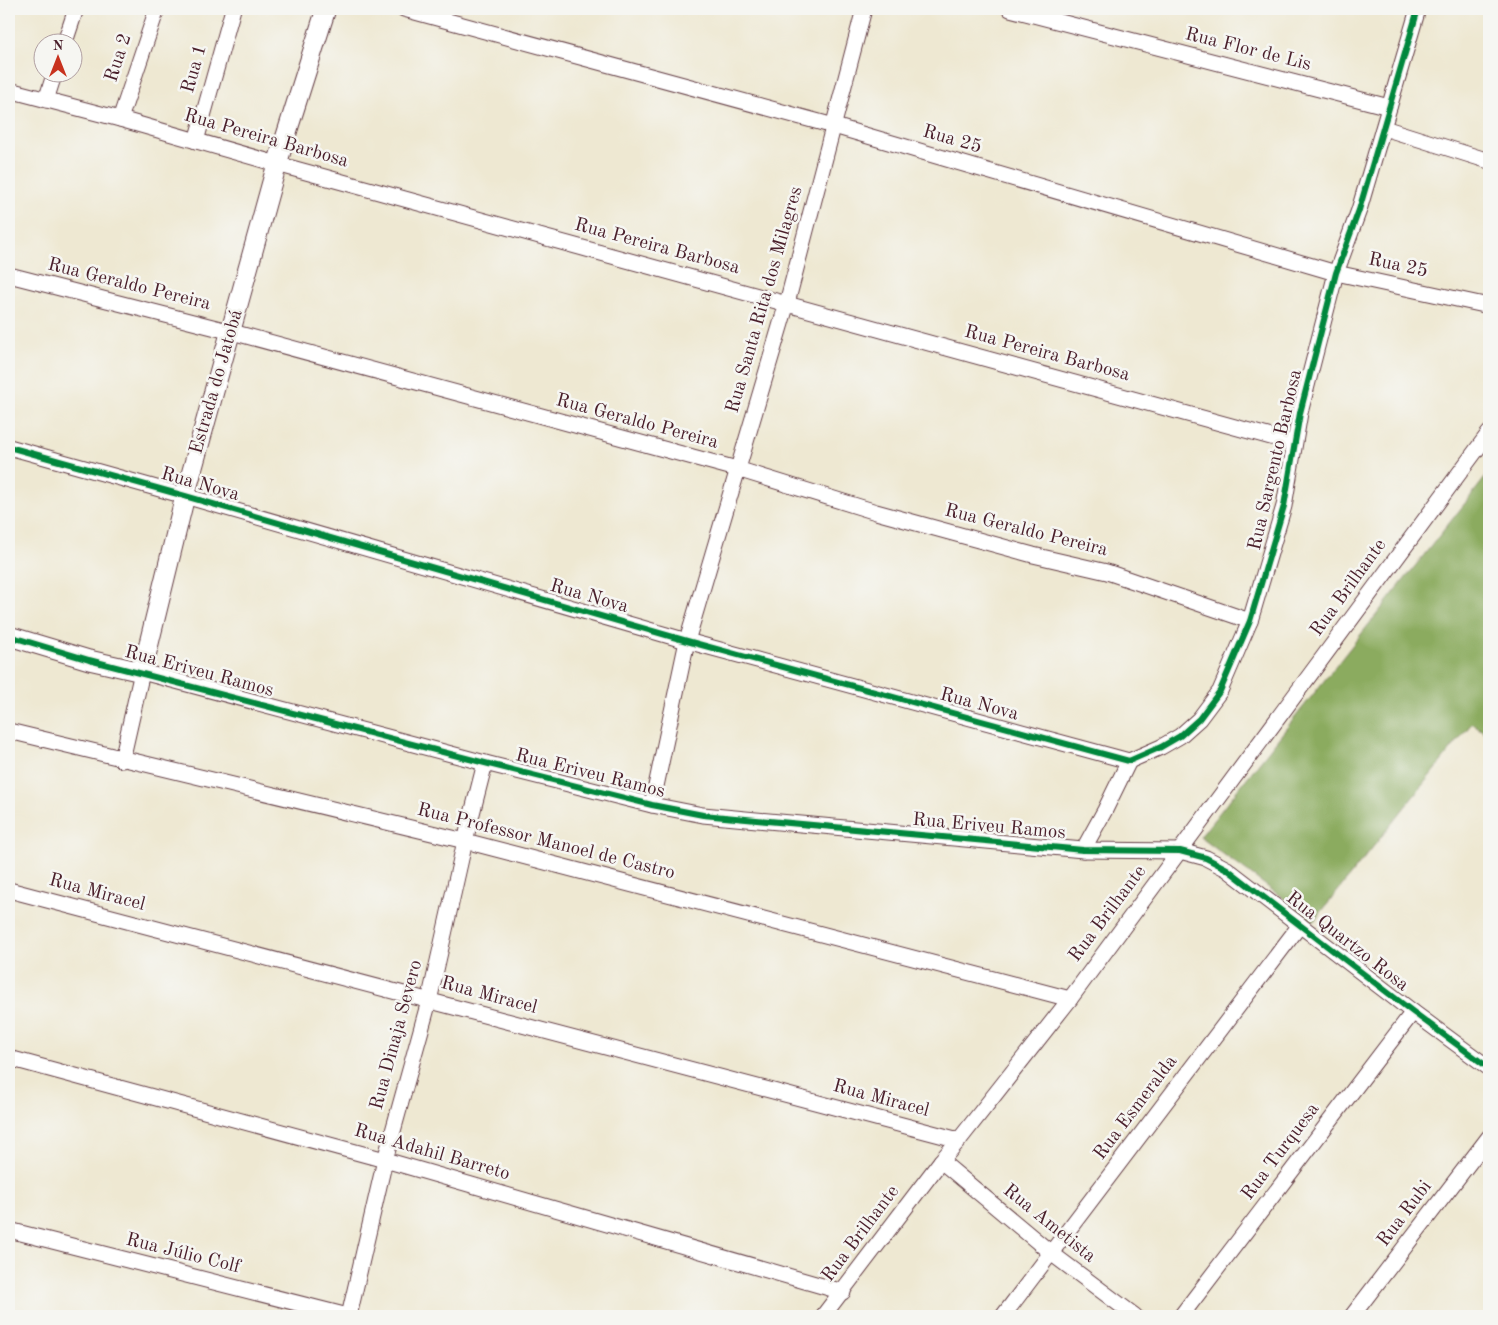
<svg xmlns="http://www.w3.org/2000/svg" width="1498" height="1325" viewBox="0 0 1498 1325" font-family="'Old Standard TT',serif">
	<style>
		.forest { fill: #8bab5f; stroke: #6a6545 }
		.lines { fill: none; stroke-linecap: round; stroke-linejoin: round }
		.minor-casing { stroke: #633d44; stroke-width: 17 }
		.tertiary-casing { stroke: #633d44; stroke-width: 21 }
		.minor { stroke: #fff; stroke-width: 15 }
		.tertiary { stroke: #fff; stroke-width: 19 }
		.cycleway-casing { stroke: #f6f6f2; stroke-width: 9 }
		.cycleway { stroke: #00873e; stroke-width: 6 }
		.labels { text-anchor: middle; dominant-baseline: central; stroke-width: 5; stroke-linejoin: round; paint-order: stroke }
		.street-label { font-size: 19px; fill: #4a1f2b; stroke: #f6f6f2 }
	</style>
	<rect width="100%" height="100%" fill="#f6f6f2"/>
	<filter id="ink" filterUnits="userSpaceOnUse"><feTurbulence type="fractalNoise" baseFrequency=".02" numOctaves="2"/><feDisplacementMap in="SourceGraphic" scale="10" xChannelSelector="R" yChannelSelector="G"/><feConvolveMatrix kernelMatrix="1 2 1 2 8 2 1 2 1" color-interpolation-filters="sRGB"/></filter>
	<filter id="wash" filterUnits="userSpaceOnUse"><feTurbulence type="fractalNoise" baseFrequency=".0096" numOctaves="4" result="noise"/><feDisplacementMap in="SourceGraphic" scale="20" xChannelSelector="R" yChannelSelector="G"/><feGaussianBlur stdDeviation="1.12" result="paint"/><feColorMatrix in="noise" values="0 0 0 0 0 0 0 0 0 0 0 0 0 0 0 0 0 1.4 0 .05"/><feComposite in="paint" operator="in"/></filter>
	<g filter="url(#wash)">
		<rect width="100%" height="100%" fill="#eee8d2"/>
		<path class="forest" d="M 1489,473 L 1489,736 L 1472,723 L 1314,921 L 1200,837 Z"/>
	</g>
	<g filter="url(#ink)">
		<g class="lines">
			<g class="minor-casing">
				<g id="minor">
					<path d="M 404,9 L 834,126 L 1336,273 L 1489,306"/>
					<path d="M 1010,9 L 1389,107"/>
					<path d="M 65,42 L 76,9"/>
					<path d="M 9,90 L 120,119 L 277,164 L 1293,443"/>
					<path d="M 46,100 L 55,72"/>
					<path d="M 120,119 L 157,9"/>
					<path d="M 1384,128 L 1489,161"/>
					<path d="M 196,141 L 233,9"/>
					<path d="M 9,275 L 232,332 L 737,469 L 876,512 L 1033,555 L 1107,572 L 1250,621"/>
					<path d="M 9,447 L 185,496 L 687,641 L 1129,761 L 1161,747 L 1180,736 L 1199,719 L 1220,691 L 1250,621 L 1284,506 L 1300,413 L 1336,273 L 1359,210 L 1418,9"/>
					<path d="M 9,731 L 465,841 L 1070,999"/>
					<path d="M 122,760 L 142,672 L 485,763 L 652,805 L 703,815 L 1083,850 L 1180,851 L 1206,858 L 1227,869 L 1413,1012 L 1489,1068"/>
					<path d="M 652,805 L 687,641 L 787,303 L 864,9"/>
					<path d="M 1083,850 L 1105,810 L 1129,761"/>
					<path d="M 9,890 L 959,1140"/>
					<path d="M 9,1058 L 385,1160 L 843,1292"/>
					<path d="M 941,1161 L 1051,1253 L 1135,1316"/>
					<path d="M 9,1230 L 348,1316"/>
					<path d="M 349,1316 L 385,1160 L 429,1001 L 465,841 L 485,763"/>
					<path d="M 823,1316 L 941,1161 L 959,1140 L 1070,999 L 1489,433"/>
					<path d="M 1003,1316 L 1300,925"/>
					<path d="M 1181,1316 L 1413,1012"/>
					<path d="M 1352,1316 L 1489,1137"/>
				</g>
			</g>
			<g class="tertiary-casing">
				<path id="tertiary" d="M 9,636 L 89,660 L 142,672 L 185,496 L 277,164 L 326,9"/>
			</g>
			<use href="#minor" class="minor"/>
			<use href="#tertiary" class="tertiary"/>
			<g class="cycleway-casing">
				<g id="cycleway">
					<path d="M 9,447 L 185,496 L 687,641 L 1129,761 L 1161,747 L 1180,736 L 1199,719 L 1220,691 L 1250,621 L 1284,506 L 1300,413 L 1336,273 L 1359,210 L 1418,9"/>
					<path d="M 9,636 L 89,660 L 485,763 L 652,805 L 703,815 L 1083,850 L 1180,851 L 1206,858 L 1227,869 L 1413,1012 L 1489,1068"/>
				</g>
			</g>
			<use href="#cycleway" class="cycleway"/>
		</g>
	</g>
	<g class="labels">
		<g class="street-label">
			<text transform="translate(1248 50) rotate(14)">Rua Flor de Lis</text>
			<text transform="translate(119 58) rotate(-72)">Rua 2</text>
			<text transform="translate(195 69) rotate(-74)">Rua 1</text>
			<text transform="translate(266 139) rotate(16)">Rua Pereira Barbosa</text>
			<text transform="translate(952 140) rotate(16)">Rua 25</text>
			<text transform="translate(657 247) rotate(15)">Rua Pereira Barbosa</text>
			<text transform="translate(1398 266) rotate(12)">Rua 25</text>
			<text transform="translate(129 285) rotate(14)">Rua Geraldo Pereira</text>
			<text transform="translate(765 300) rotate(-74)">Rua Santa Rita dos Milagres</text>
			<text transform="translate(1047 354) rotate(15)">Rua Pereira Barbosa</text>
			<text transform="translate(217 382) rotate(-74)">Estrada do Jatobá</text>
			<text transform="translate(637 422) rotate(15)">Rua Geraldo Pereira</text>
			<text transform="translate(1276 460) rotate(-77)">Rua Sargento Barbosa</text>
			<text transform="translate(200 485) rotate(16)">Rua Nova</text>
			<text transform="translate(1026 531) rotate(14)">Rua Geraldo Pereira</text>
			<text transform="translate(1349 588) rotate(-54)">Rua Brilhante</text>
			<text transform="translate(589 597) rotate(16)">Rua Nova</text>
			<text transform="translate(199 672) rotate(15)">Rua Eriveu Ramos</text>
			<text transform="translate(979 705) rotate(15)">Rua Nova</text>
			<text transform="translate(590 774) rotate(14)">Rua Eriveu Ramos</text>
			<text transform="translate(989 827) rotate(5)">Rua Eriveu Ramos</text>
			<text transform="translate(546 842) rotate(14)">Rua Professor Manoel de Castro</text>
			<text transform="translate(97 893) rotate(15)">Rua Miracel</text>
			<text transform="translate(1108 914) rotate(-53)">Rua Brilhante</text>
			<text transform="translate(1347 942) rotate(38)">Rua Quartzo Rosa</text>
			<text transform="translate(489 996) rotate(15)">Rua Miracel</text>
			<text transform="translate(397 1035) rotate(-75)">Rua Dinaja Severo</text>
			<text transform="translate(881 1099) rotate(15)">Rua Miracel</text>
			<text transform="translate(1136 1108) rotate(-53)">Rua Esmeralda</text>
			<text transform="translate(1281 1152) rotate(-53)">Rua Turquesa</text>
			<text transform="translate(432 1153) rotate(16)">Rua Adahil Barreto</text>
			<text transform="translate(1405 1214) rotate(-53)">Rua Rubi</text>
			<text transform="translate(1049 1224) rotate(39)">Rua Ametista</text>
			<text transform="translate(861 1234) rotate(-53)">Rua Brilhante</text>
			<text transform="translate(183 1254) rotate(14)">Rua Júlio Colf</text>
		</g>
	</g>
	<rect width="1498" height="1325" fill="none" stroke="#f6f6f2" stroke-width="30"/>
	<g transform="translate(58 58)"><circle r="24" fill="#f6f6f2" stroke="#b1a0a2"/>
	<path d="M0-4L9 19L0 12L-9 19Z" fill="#c8321e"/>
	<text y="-8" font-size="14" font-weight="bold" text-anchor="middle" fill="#4a1f2b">N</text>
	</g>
</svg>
